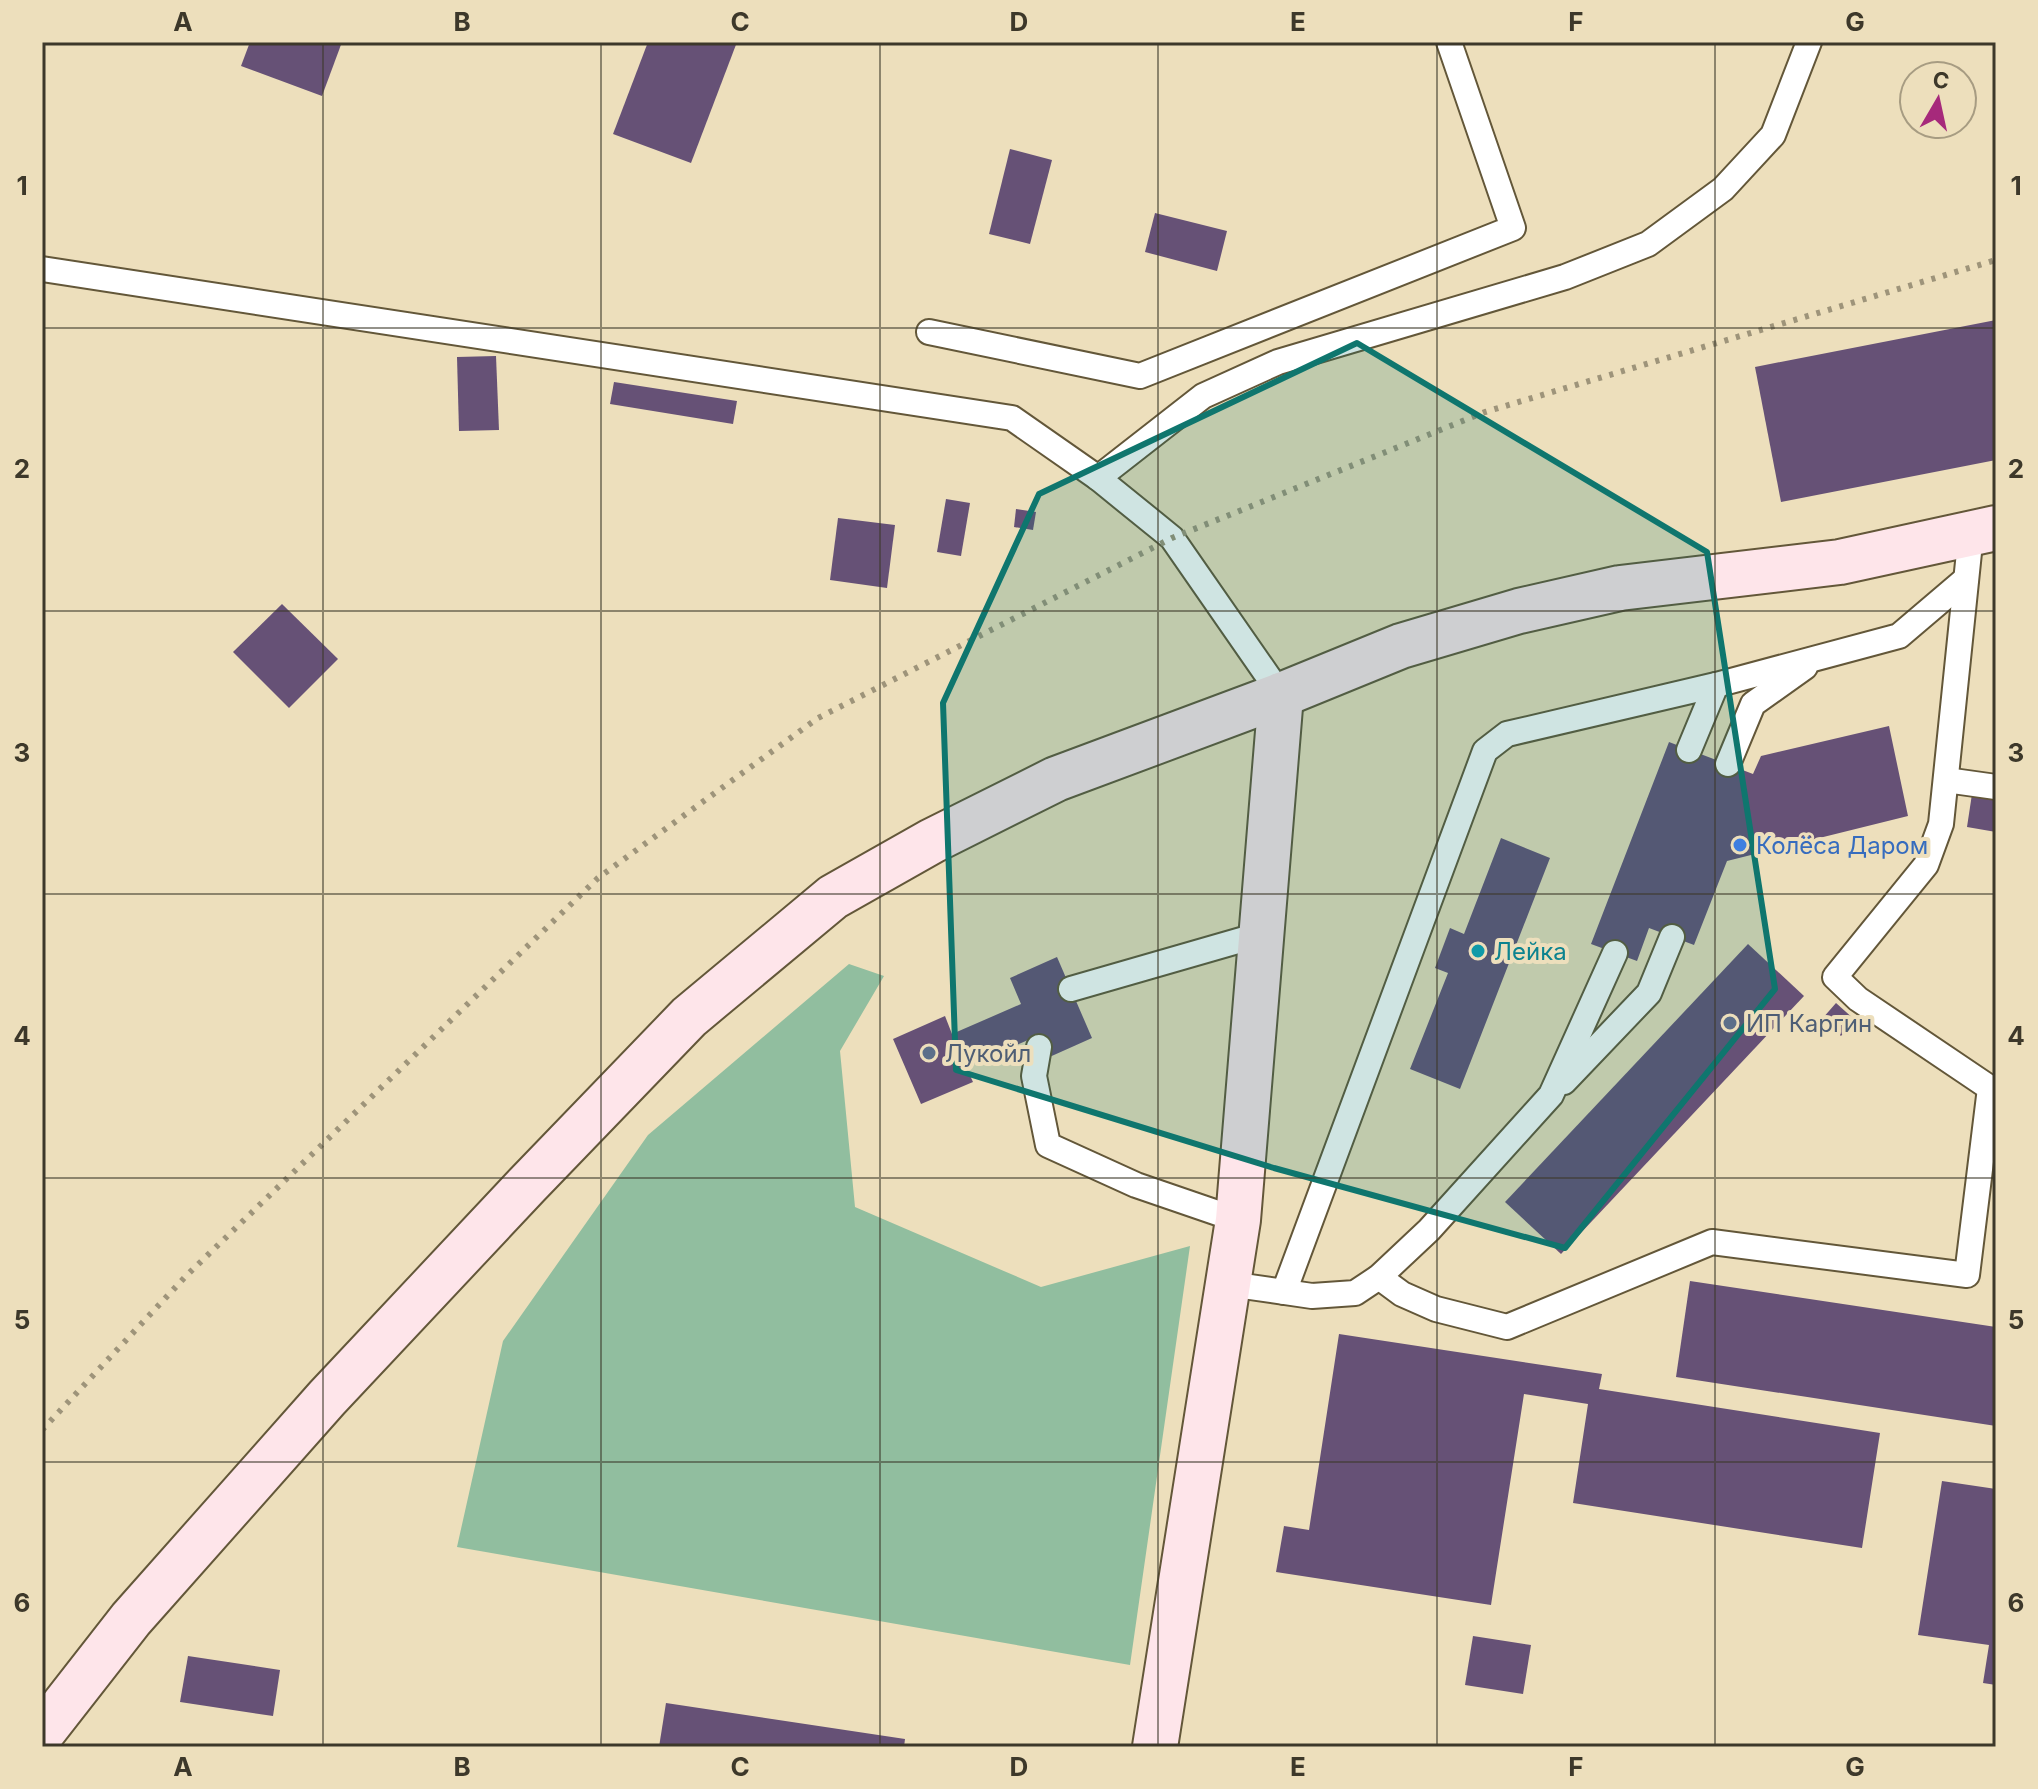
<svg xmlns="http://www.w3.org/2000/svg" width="2038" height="1789" viewBox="0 0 2038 1789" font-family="Inter,sans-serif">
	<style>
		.forest { fill: #91be9f }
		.building { fill: #665176 }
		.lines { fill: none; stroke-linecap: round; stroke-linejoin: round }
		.lane-casing { stroke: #635739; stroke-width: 28 }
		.secondary-casing { stroke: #635739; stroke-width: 48 }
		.lane { stroke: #fff; stroke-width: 24 }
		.secondary { stroke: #fee5ea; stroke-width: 44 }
		.rail { stroke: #9e947a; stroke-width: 6; stroke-dasharray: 4 8; stroke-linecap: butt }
		.marked { fill: #0f766e; fill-opacity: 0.2; stroke: #0f766e; stroke-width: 6; stroke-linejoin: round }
		.grid { fill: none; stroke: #3d382a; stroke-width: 2; stroke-opacity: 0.55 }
		.shop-dot { fill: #3f7fe0; stroke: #eddfbc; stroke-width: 3 }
		.culture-dot { fill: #0f9aa8; stroke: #eddfbc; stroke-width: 3 }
		.service-dot { fill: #5c6f8a; stroke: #eddfbc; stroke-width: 3 }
		.labels { text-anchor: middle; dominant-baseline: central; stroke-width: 8; stroke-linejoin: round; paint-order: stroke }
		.shop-label { font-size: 24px; fill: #366cbe; stroke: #eddfbc; text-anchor: start }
		.culture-label { font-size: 24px; fill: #0d838f; stroke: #eddfbc; text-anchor: start }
		.service-label { font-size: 24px; fill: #4e5e75; stroke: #eddfbc; text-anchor: start }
		.neatline { fill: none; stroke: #3d382a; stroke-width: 3 }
		.grid-label { font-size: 26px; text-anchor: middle; font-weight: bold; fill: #3d382a }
	</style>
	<rect width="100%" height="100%" fill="#eddfbc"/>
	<path class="forest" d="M 849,964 L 884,976 L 840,1051 L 855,1207 L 1041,1287 L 1190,1246 L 1130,1665 L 457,1547 L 503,1341 L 648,1135 Z"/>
	<g class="building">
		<path d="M 250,42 L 342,42 L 322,96 L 241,66 Z"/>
		<path d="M 648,42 L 737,42 L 691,163 L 613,134 Z"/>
		<path d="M 1010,149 L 1052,160 L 1030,244 L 989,234 Z"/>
		<path d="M 1155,213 L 1227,231 L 1217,271 L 1145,252 Z"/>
		<path d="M 1996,320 L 1996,460 L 1781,502 L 1755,367 Z"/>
		<path d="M 496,356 L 499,430 L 459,431 L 457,357 Z"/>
		<path d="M 614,382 L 737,401 L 733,424 L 610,404 Z"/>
		<path d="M 946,499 L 970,503 L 961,556 L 937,552 Z"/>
		<path d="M 1016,509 L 1036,512 L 1033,530 L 1014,527 Z"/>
		<path d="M 838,518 L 895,525 L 887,588 L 830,580 Z"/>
		<path d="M 282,604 L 338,659 L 289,708 L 233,652 Z"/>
		<path d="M 1889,726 L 1908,816 L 1727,861 L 1694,945 L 1649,928 L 1637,961 L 1591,944 L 1669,742 L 1753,774 L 1761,756 Z"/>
		<path d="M 1972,794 L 1996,798 L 1996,832 L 1967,827 Z"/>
		<path d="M 1501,838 L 1550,858 L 1460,1089 L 1410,1069 L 1448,973 L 1435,968 L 1450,928 L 1464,934 Z"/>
		<path d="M 1748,944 L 1804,996 L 1561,1254 L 1505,1202 Z"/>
		<path d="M 1057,957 L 1092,1038 L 1045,1059 L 1035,1037 L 966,1067 L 973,1082 L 921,1104 L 893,1039 L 945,1016 L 952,1034 L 1021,1004 L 1010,978 Z"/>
		<path d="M 1836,1003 L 1855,1020 L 1841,1036 L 1822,1019 Z"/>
		<path d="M 1690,1281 L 1996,1327 L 1996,1426 L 1676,1377 Z"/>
		<path d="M 1339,1334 L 1602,1374 L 1599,1389 L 1880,1433 L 1862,1548 L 1573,1503 L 1588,1404 L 1524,1394 L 1491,1605 L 1276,1572 L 1284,1526 L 1309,1530 Z"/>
		<path d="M 1942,1481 L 1996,1489 L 1996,1685 L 1983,1683 L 1989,1645 L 1918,1635 Z"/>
		<path d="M 1473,1636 L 1531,1645 L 1523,1694 L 1465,1685 Z"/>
		<path d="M 188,1656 L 280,1670 L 273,1716 L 180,1702 Z"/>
		<path d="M 666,1703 L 905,1739 L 904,1747 L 659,1747 Z"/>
	</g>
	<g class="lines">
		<g class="lane-casing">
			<g id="lane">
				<path d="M 42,269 L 1012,418 L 1098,478 L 1172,538 L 1281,695"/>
				<path d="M 929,332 L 1140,376 L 1513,228 L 1449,42"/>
				<path d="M 1098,478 L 1203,396 L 1278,362 L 1565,277 L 1648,244 L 1723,189 L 1773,135 L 1809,42"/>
				<path d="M 1689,750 L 1716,685 L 1899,636 L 1966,579"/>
				<path d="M 1728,764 L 1753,704 L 1805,667"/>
				<path d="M 1946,780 L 1996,787"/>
				<path d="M 1071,989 L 1262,934"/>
				<path d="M 1039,1047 L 1034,1076 L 1048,1145 L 1136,1185 L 1238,1220"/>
				<path d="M 1564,1082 L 1649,993 L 1672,937"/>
				<path d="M 1379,1277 L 1402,1294 L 1436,1309 L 1507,1327 L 1712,1242 L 1967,1275 L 1990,1088 L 1858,999 L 1835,977 L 1926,865 L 1941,824 L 1971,533"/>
				<path d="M 1229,1284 L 1312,1296 L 1355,1293 L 1379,1277 L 1429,1230 L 1551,1095 L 1615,953"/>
				<path d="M 1284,1292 L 1485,751 L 1507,734 L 1716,685"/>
			</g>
		</g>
		<g class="secondary-casing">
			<g id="secondary">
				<path d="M 42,1733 L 131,1619 L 327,1398 L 527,1185 L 689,1017 L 833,897 L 932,841 L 1056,779 L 1281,695 L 1401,646 L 1519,611 L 1620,588 L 1840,562 L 1996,528"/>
				<path d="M 1155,1747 L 1238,1220 L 1281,695"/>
			</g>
		</g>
		<use href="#lane" class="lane"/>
		<use href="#secondary" class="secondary"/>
		<path class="rail" d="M 42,1430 L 186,1276 L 598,878 L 818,718 L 1172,538 L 1485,412 L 1996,260"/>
	</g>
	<path class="marked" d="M 1357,343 L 1707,552 L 1775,989 L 1565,1248 L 1274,1168 L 956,1070 L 943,703 L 1039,494 Z"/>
	<path class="grid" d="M 323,42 L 323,1747M 601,42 L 601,1747M 880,42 L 880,1747M 1158,42 L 1158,1747M 1437,42 L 1437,1747M 1715,42 L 1715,1747M 42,328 L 1996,328M 42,611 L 1996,611M 42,894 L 1996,894M 42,1178 L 1996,1178M 42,1462 L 1996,1462"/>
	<circle class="shop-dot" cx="1740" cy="845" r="8"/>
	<circle class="culture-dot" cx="1478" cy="951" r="8"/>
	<g class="service-dot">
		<circle cx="1730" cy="1023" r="8"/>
		<circle cx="929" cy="1053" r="8"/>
	</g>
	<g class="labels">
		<g class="shop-label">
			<text x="1756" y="845">Колёса Даром</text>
		</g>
		<g class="culture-label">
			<text x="1494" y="951">Лейка</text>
		</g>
		<g class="service-label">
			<text x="1746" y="1023">ИП Каргин</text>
			<text x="945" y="1053">Лукойл</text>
		</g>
	</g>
	<rect width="2038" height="1789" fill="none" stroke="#eddfbc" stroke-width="88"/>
	<g transform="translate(1938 100) rotate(9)"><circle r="38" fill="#eddfbc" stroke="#a79c82" stroke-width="2"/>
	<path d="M0-6L14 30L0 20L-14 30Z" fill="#a6297b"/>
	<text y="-12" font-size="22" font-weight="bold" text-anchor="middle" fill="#3d382a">С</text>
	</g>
	<rect x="44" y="44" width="1950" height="1701" class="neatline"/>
	<g class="grid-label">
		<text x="183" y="31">A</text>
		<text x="462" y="31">B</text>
		<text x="740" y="31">C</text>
		<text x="1019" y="31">D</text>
		<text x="1298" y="31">E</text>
		<text x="1576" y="31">F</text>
		<text x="1855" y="31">G</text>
		<text x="22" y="195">1</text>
		<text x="2016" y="195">1</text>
		<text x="22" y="478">2</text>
		<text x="2016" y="478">2</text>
		<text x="22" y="762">3</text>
		<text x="2016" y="762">3</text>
		<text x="22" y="1045">4</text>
		<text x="2016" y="1045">4</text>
		<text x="22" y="1329">5</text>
		<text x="2016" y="1329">5</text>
		<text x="22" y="1612">6</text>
		<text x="2016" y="1612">6</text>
		<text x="183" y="1776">A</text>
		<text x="462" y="1776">B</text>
		<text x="740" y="1776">C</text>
		<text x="1019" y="1776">D</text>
		<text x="1298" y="1776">E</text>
		<text x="1576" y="1776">F</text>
		<text x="1855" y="1776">G</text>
	</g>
</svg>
